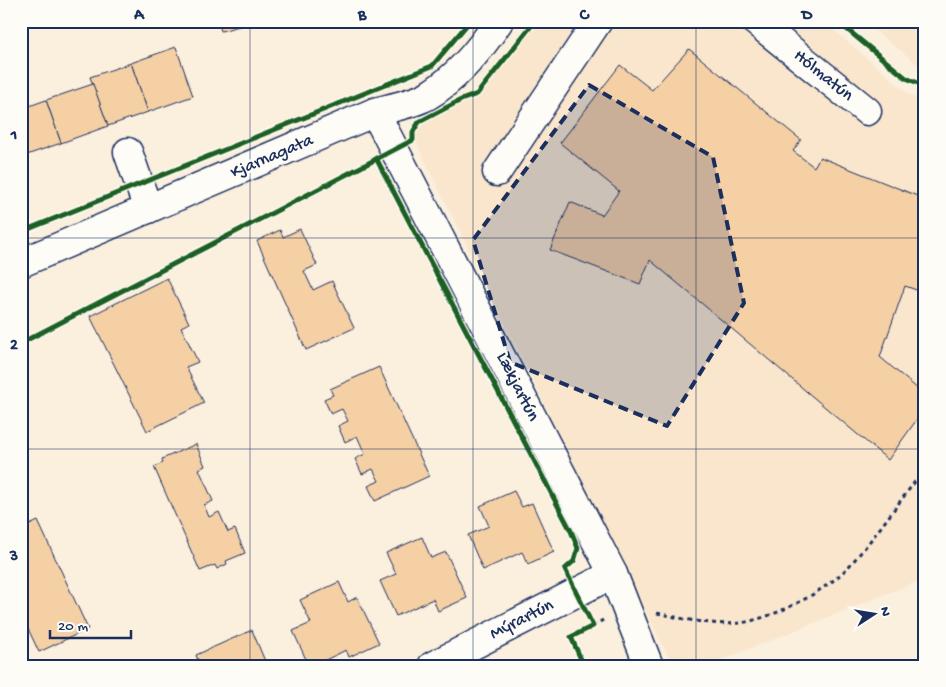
<svg xmlns="http://www.w3.org/2000/svg" width="946" height="687" viewBox="0 0 946 687" font-family="'Gochi Hand',sans-serif">
	<style>
		.built { fill: #f9e6cd }
		.building { fill: #f5d0a5; stroke: #1b2f5e }
		.lines { fill: none; stroke-linecap: round; stroke-linejoin: round }
		.minor-casing { stroke: #1b2f5e; stroke-width: 31 }
		.path { stroke: #1b2f5e; stroke-width: 3; stroke-dasharray: 4 4; stroke-linecap: butt }
		.minor { stroke: #fdfcf7; stroke-width: 28 }
		.cycleway-casing { stroke: #fdfcf7; stroke-width: 8 }
		.cycleway { stroke: #1b5e20; stroke-width: 5 }
		.marked { fill: #1b2f5e; fill-opacity: 0.2; stroke: #1b2f5e; stroke-width: 4; stroke-dasharray: 10 6; stroke-linejoin: round }
		.grid { fill: none; stroke: #1b2f5e; stroke-width: 1; stroke-opacity: 0.55 }
		.labels { text-anchor: middle; dominant-baseline: central; stroke-width: 5; stroke-linejoin: round; paint-order: stroke }
		.street-label { font-size: 18px; fill: #1b2f5e; stroke: #fdfcf7 }
		.neatline { fill: none; stroke: #1b2f5e; stroke-width: 2 }
		.grid-label { font-size: 16px; text-anchor: middle; font-weight: bold; fill: #1b2f5e }
	</style>
	<rect width="100%" height="100%" fill="#fbefde"/>
	<filter id="ink" filterUnits="userSpaceOnUse"><feTurbulence type="fractalNoise" baseFrequency=".02" numOctaves="2"/><feDisplacementMap in="SourceGraphic" scale="10" xChannelSelector="R" yChannelSelector="G"/><feConvolveMatrix kernelMatrix="1 2 1 2 8 2 1 2 1" color-interpolation-filters="sRGB"/></filter>
	<g filter="url(#ink)">
		<g class="built">
			<path d="M 529,21 L 823,21 L 911,96 L 925,104 L 925,578 L 707,666 L 673,666 L 410,130 L 466,101 Z"/>
			<path d="M 863,21 L 925,21 L 925,70 Z"/>
		</g>
		<g class="building">
			<path d="M 218,21 L 247,21 L 247,24 L 221,31 Z"/>
			<path d="M 176,47 L 193,96 L 148,112 L 131,63 Z"/>
			<path d="M 689,49 L 801,140 L 793,151 L 814,167 L 820,157 L 925,199 L 925,293 L 905,286 L 880,357 L 925,395 L 925,408 L 888,460 L 650,260 L 640,284 L 550,250 L 570,202 L 602,215 L 619,191 L 560,143 L 620,65 L 652,90 Z"/>
			<path d="M 131,63 L 148,112 L 108,126 L 90,77 Z"/>
			<path d="M 93,84 L 108,126 L 61,143 L 46,100 Z"/>
			<path d="M 46,100 L 61,143 L 21,157 L 21,109 Z"/>
			<path d="M 300,229 L 317,265 L 304,271 L 313,290 L 332,281 L 354,328 L 306,350 L 257,241 L 280,230 L 283,237 Z"/>
			<path d="M 167,278 L 189,323 L 181,327 L 198,362 L 186,367 L 204,403 L 147,431 L 90,316 Z"/>
			<path d="M 379,367 L 429,476 L 375,501 L 368,486 L 379,481 L 373,469 L 362,474 L 355,459 L 365,454 L 357,436 L 345,442 L 338,426 L 348,421 L 342,409 L 331,414 L 324,399 L 333,395 L 330,389 Z"/>
			<path d="M 196,444 L 205,466 L 199,469 L 213,501 L 204,505 L 209,517 L 219,512 L 228,532 L 235,529 L 245,553 L 226,561 L 227,564 L 217,569 L 215,565 L 200,571 L 154,467 L 163,463 L 162,459 Z"/>
			<path d="M 514,491 L 522,507 L 532,503 L 554,552 L 528,564 L 522,552 L 483,570 L 468,535 L 489,526 L 480,506 Z"/>
			<path d="M 38,521 L 88,629 L 39,652 L 21,614 L 21,529 Z"/>
			<path d="M 422,537 L 431,558 L 446,552 L 467,598 L 438,611 L 433,599 L 396,616 L 380,581 L 396,574 L 386,553 Z"/>
			<path d="M 339,582 L 348,602 L 357,597 L 379,643 L 349,657 L 346,650 L 313,666 L 309,666 L 293,631 L 311,623 L 300,600 Z"/>
			<path d="M 252,630 L 267,666 L 200,666 L 196,655 Z"/>
		</g>
		<g class="lines">
			<g class="minor-casing">
				<g id="minor">
					<path d="M 755,21 L 867,111"/>
					<path d="M 375,112 L 613,574 L 649,666"/>
					<path d="M 128,152 L 148,209"/>
					<path d="M 497,172 L 598,21"/>
					<path d="M 21,263 L 375,112 C 390,108 415,103 427,96 C 457,78 480,50 499,21"/>
					<path d="M 432,666 L 613,574"/>
				</g>
			</g>
			<g class="path">
				<path d="M 657,613 C 684,619 712,626 740,623 C 775,618 827,591 850,565 C 876,536 900,500 925,469"/>
				<path d="M 593,626 L 603,620"/>
			</g>
			<use href="#minor" class="minor"/>
			<g class="cycleway-casing">
				<g id="cycleway">
					<path d="M 837,21 L 906,78 L 925,86"/>
					<path d="M 376,158 L 571,531 L 578,548 L 574,561 L 565,569 L 593,626 L 571,637 L 584,666"/>
					<path d="M 21,232 L 432,66 L 470,21"/>
					<path d="M 21,343 L 413,140 L 413,132 L 419,122 L 461,100 L 477,94 L 535,21"/>
				</g>
			</g>
			<use href="#cycleway" class="cycleway"/>
		</g>
	</g>
	<path class="marked" d="M 589,85 L 713,157 L 744,303 L 667,426 L 510,362 L 473,240 Z"/>
	<path class="grid" d="M 250,21 L 250,666M 473,21 L 473,666M 696,21 L 696,666M 21,238 L 925,238M 21,449 L 925,449"/>
	<g class="labels">
		<g class="street-label">
			<text transform="translate(823 76) rotate(39)">Hólmatún</text>
			<text transform="translate(272 157) rotate(-23)">Kjarnagata</text>
			<text transform="translate(517 387) rotate(63)">Lækjartún</text>
			<text transform="translate(522 620) rotate(-27)">Mýrartún</text>
		</g>
	</g>
	<rect width="946" height="687" fill="none" stroke="#fdfcf7" stroke-width="55"/>
	<g transform="translate(874 614) rotate(78)" stroke="#fdfcf7" stroke-width="4" paint-order="stroke">
	<path d="M0-4L9 19L0 12L-9 19Z" fill="#1b2f5e"/>
	<text y="-8" font-size="14" font-weight="bold" text-anchor="middle" fill="#1b2f5e">N</text>
	</g>
	<path d="M50 630v8h81v-8" fill="none" stroke="#1b2f5e" stroke-width="2.5"/>
	<text x="58" y="630" font-size="15" fill="#1b2f5e" stroke="#fdfcf7" stroke-width="4" paint-order="stroke">20 m</text>
	<rect x="28" y="28" width="890" height="632" class="neatline"/>
	<g class="grid-label">
		<text x="139" y="19">A</text>
		<text x="362" y="19">B</text>
		<text x="584" y="19">C</text>
		<text x="807" y="19">D</text>
		<text x="14" y="139">1</text>
		<text x="14" y="349">2</text>
		<text x="14" y="560">3</text>
	</g>
</svg>
